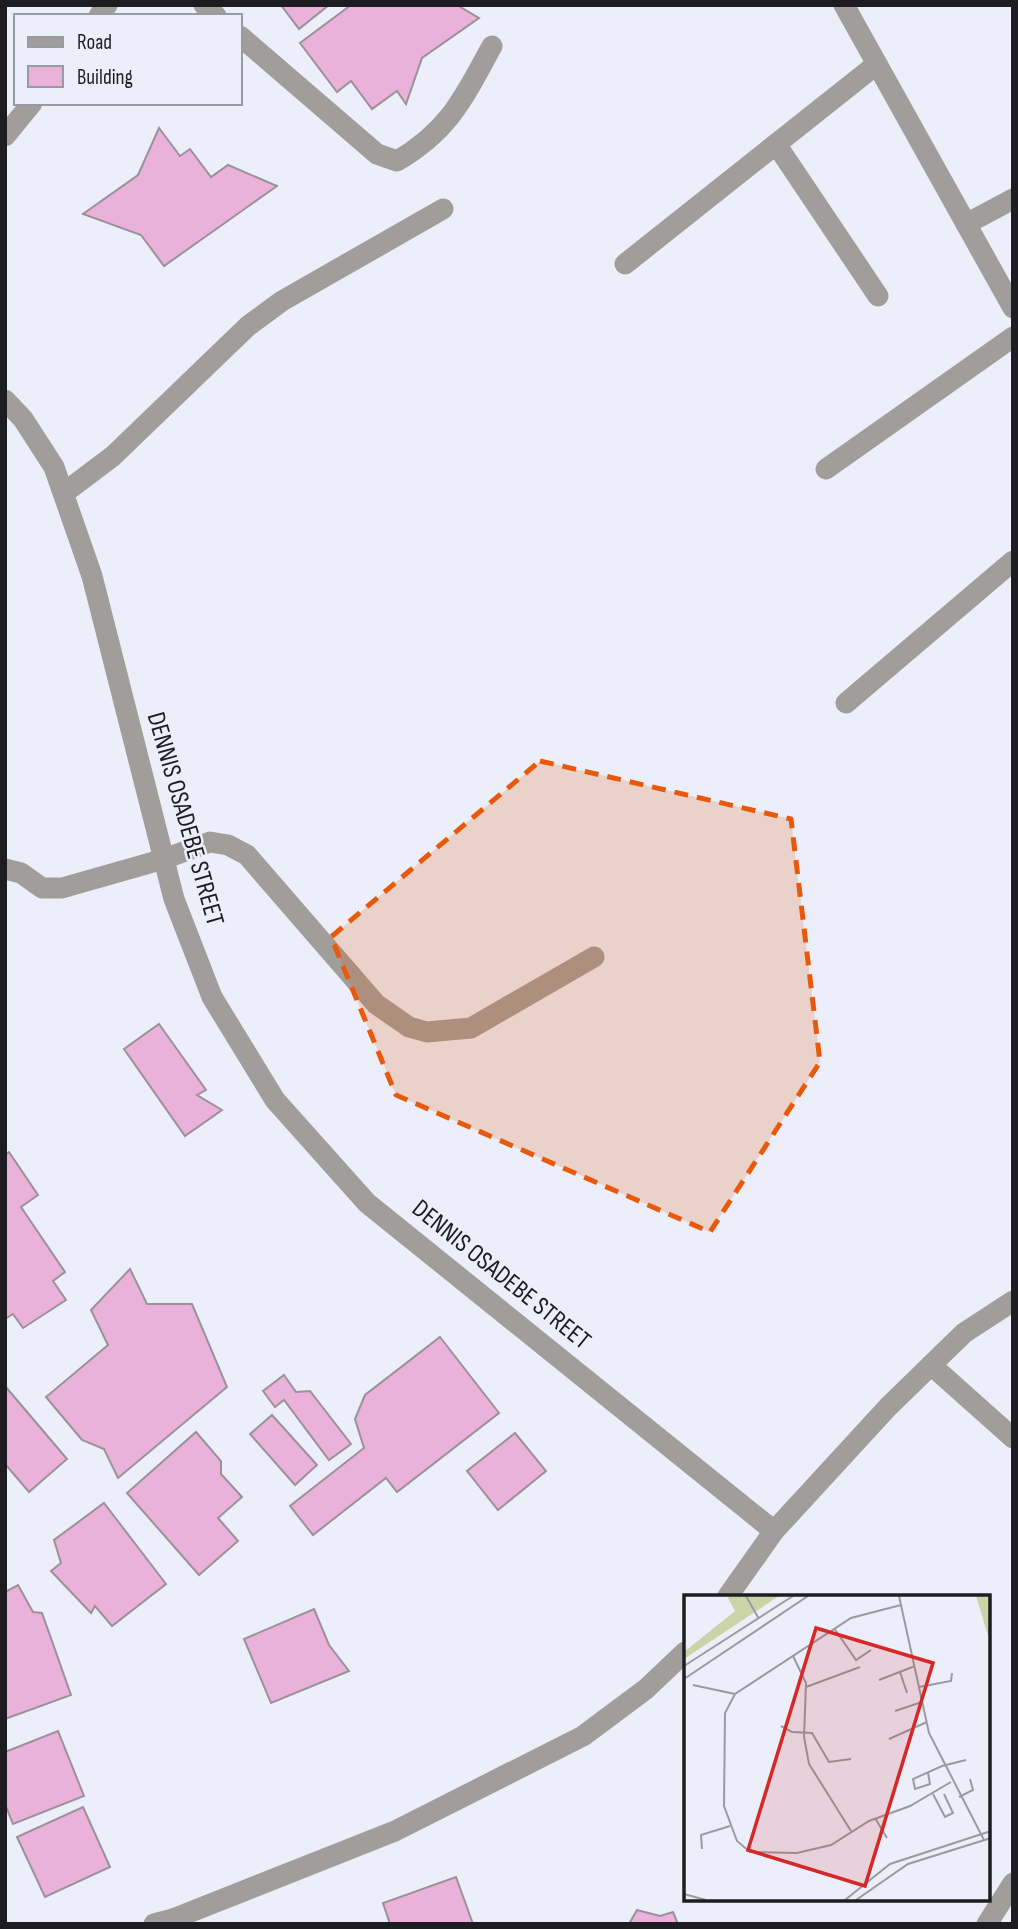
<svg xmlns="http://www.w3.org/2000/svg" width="1018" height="1929" viewBox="0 0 1018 1929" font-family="'Sofia Sans Condensed',sans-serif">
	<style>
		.building { fill: #eab1da; stroke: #9b9298; stroke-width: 2 }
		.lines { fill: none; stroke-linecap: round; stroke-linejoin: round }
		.minor { stroke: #a19d9a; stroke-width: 21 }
		.marked { fill: #e8590c; fill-opacity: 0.2; stroke: #e8590c; stroke-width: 5; stroke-dasharray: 14 9; stroke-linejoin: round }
		.labels { text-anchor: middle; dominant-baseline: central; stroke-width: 5; stroke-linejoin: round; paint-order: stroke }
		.street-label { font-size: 26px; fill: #1d1d21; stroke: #eceff9 }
		.inset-road { fill: none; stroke: #999ba3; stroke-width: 2 }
		.view { fill: #d62828; fill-opacity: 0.15; stroke: #d62828; stroke-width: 3.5 }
		.inset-edge { fill: none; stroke: #1d1d21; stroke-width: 3.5 }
	</style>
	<rect width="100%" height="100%" fill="#eceff9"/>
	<g class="building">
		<path d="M 281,5 L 329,5 L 299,29 Z"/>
		<path d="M 351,5 L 457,5 L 479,18 L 422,58 L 406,104 L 397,91 L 372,109 L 351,81 L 337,92 L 300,43 Z"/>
		<path d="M 159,128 L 180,156 L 190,149 L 211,177 L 228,165 L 277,186 L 164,266 L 141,235 L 83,214 L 138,175 Z"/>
		<path d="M 159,1024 L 206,1090 L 197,1095 L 222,1110 L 185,1136 L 124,1049 Z"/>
		<path d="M 9,1152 L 38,1195 L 21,1207 L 65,1272 L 53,1281 L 66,1300 L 23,1328 L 13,1314 L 5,1319 L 5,1155 Z"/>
		<path d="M 130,1269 L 147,1304 L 192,1304 L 227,1387 L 118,1478 L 104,1449 L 82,1440 L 46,1397 L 108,1345 L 91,1310 Z"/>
		<path d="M 440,1337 L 499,1413 L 397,1492 L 386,1478 L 313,1535 L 290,1506 L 364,1448 L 355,1419 L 365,1395 Z"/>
		<path d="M 284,1375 L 296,1392 L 310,1391 L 351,1444 L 329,1460 L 284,1400 L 275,1407 L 263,1391 Z"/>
		<path d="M 5,1386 L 67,1459 L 29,1492 L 5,1464 Z"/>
		<path d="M 272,1415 L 317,1465 L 295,1485 L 250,1434 Z"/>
		<path d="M 196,1432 L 221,1461 L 221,1474 L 242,1497 L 218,1518 L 238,1541 L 199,1575 L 127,1493 Z"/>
		<path d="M 515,1433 L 546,1471 L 498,1510 L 467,1471 Z"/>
		<path d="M 104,1503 L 166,1584 L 112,1626 L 95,1606 L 91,1613 L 51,1571 L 61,1563 L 54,1540 Z"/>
		<path d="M 18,1585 L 33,1612 L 42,1613 L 71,1695 L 5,1719 L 5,1592 Z"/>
		<path d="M 314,1609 L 329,1645 L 349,1671 L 271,1703 L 244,1639 Z"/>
		<path d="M 58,1731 L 84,1796 L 13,1824 L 5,1804 L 5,1752 Z"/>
		<path d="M 83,1807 L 110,1867 L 45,1897 L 17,1837 Z"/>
		<path d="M 456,1877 L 473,1924 L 390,1924 L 383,1903 Z"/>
		<path d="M 637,1910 L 660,1916 L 673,1912 L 678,1924 L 629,1924 Z"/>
	</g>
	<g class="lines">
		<g class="minor">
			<path d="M 204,5 L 216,16"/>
			<path d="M 844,5 L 1013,308"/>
			<path d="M 99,16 L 107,5"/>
			<path d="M 240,36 L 377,154 L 397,161 C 450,130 464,97 492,46"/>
			<path d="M 5,136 L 32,103"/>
			<path d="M 776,144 L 878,296"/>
			<path d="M 966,224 L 1013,199"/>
			<path d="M 625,264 L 877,64"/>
			<path d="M 5,400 L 23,419 L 54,467 L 92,576 L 174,899 L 212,997 L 275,1100 L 367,1203 L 774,1531"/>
			<path d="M 826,469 L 1013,337"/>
			<path d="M 64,493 L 113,456 L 248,326 L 282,301 L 443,209"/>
			<path d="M 846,703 L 1013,561"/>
			<path d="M 5,869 L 21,873 L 42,888 L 62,888 L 164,859 L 210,842 L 228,845 L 247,855 L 376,1004 L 409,1027 L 427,1032 L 471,1028 L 594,957"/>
			<path d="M 931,1365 L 1013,1438"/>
			<path d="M 728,1596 L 774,1531 L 888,1407 L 964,1333 L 1013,1301"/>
			<path d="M 154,1924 L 173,1919 L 395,1831 L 583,1736 L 646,1689 L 685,1652"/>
			<path d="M 987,1924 L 1013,1883"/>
		</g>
	</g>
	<path class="marked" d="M 540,761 L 791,819 L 820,1062 L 710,1232 L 396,1095 L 331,937 Z"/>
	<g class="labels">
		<g class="street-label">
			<text transform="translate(185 819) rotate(74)">DENNIS OSADEBE STREET</text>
			<text transform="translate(501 1275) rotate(39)">DENNIS OSADEBE STREET</text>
		</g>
	</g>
	<g transform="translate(684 1595)">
		<rect width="306" height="306" fill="#eceff9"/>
		<path d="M 292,1 L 306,1 L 306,47 Z" fill="#cad5a7"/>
		<path d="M 43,1 L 95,1 L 0,64 L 0,57 L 51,16 Z" fill="#cad5a7"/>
		<path class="inset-road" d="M 62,1 L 75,24M 215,1 L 245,138 L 300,245M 217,10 L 167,23 L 51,99 L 41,118 L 40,211 L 53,246 L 66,257 L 113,258 L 147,250 L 185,226 L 226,211 L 267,187M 150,33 L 172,65 L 187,55M 109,61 L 122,88 L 120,142 L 125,169 L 167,236M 0,71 L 109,1M 216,77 L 223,98M 0,84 L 124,1M 195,85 L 231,71M 9,90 L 51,99M 122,92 L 176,72M 235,92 L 267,86 L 268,78M 211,116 L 238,107M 97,131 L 108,137 L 128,138 L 145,167 L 167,164M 205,144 L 243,127M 244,178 L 246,189 L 231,194 L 229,184 L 258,171 L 282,165M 249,199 L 261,222 L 269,218 L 260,199M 275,202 L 289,195 L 286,184M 191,223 L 203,243M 18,254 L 17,240 L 46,231M 0,299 L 22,305M 161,305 L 206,269 L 307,236M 172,305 L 224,269 L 307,243"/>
		<path class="view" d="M 132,33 L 249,68 L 181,291 L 64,255 Z"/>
		<rect width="306" height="306" class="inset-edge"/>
	</g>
	<rect width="1018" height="1929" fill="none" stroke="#1d1d21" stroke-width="14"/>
	<rect x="14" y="14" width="228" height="91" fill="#eceff9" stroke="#999ba3" stroke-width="2"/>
	<rect x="28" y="37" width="35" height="10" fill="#a19d9a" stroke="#999ba3" stroke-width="2"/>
	<text x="77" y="49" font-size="21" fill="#1d1d21">Road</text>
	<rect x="28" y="66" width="35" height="21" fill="#eab1da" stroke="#999ba3" stroke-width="2"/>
	<text x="77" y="84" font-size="21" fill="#1d1d21">Building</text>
</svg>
